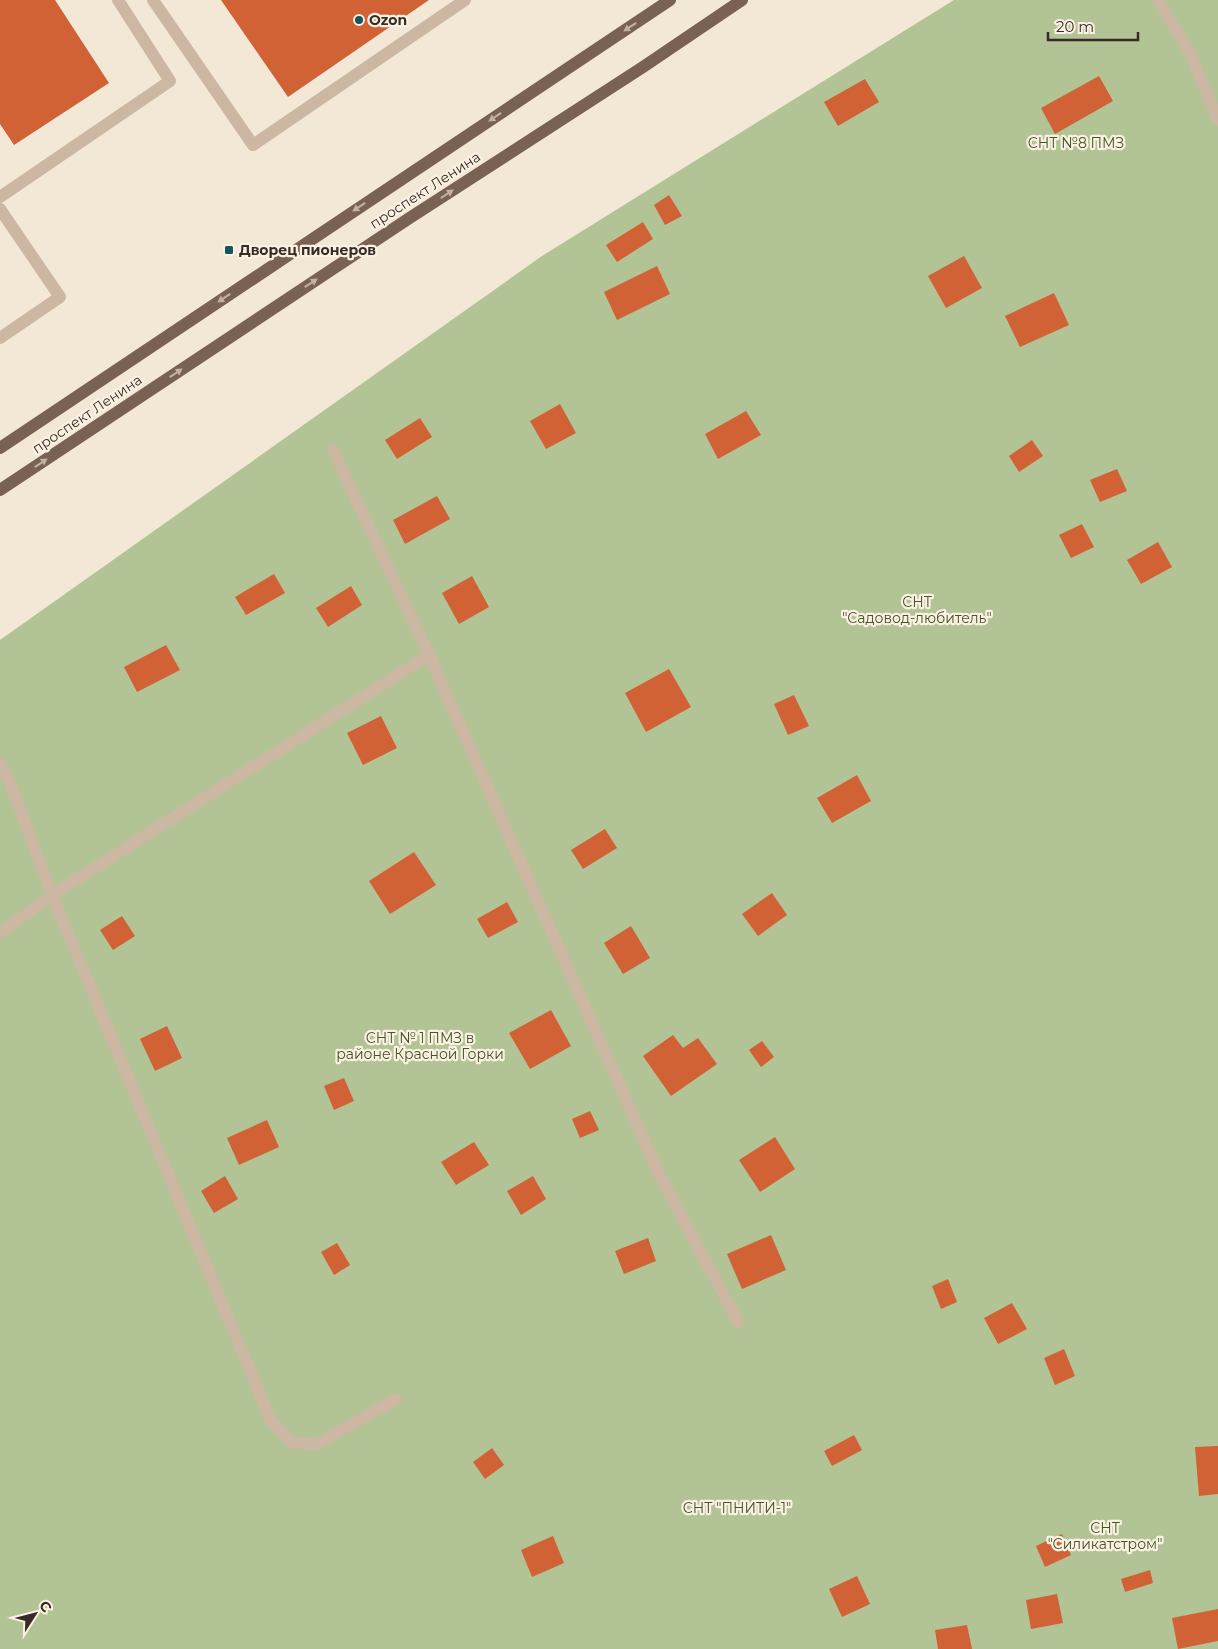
<svg xmlns="http://www.w3.org/2000/svg" width="1218" height="1649" viewBox="0 0 1218 1649" font-family="Montserrat,sans-serif">
	<style>
		.green { fill: #b2c395 }
		.building { fill: #d16236 }
		.lines { fill: none; stroke-linecap: round; stroke-linejoin: round }
		.minor { stroke: #ccb7a2; stroke-width: 12 }
		.major { stroke: #796254; stroke-width: 12 }
		.oneway { fill: #c0b1a3 }
		.poi-dot { fill: #17545b; stroke: #fbf1e3; stroke-width: 2 }
		.labels { text-anchor: middle; dominant-baseline: central; stroke-width: 4.5; stroke-linejoin: round; paint-order: stroke }
		.poi-label { font-size: 14px; font-weight: bold; fill: #362b25; stroke: #fbf1e3; text-anchor: start }
		.park-label { font-size: 14px; fill: #435626; stroke: #fbf1e3 }
		.street-label { font-size: 14px; fill: #362b25; stroke: #fbf1e3 }
	</style>
	<rect width="100%" height="100%" fill="#f3e7d6"/>
	<path class="green" d="M 954,0 L 1218,0 L 1218,1649 L 0,1649 L 0,640 L 542,256 Z"/>
	<g class="building">
		<path d="M 0,0 L 55,0 L 109,83 L 14,145 L 0,124 Z"/>
		<path d="M 221,0 L 429,0 L 288,97 Z"/>
		<path d="M 1099,76 L 1113,101 L 1055,134 L 1041,108 Z"/>
		<path d="M 865,79 L 879,102 L 838,126 L 824,102 Z"/>
		<path d="M 669,195 L 682,216 L 665,225 L 654,205 Z"/>
		<path d="M 643,222 L 653,239 L 617,262 L 606,245 Z"/>
		<path d="M 964,256 L 982,288 L 946,308 L 928,276 Z"/>
		<path d="M 657,266 L 670,294 L 617,320 L 604,292 Z"/>
		<path d="M 1054,293 L 1069,325 L 1020,347 L 1005,316 Z"/>
		<path d="M 560,404 L 576,433 L 546,449 L 530,421 Z"/>
		<path d="M 746,411 L 761,435 L 718,459 L 705,434 Z"/>
		<path d="M 420,418 L 432,437 L 397,459 L 385,440 Z"/>
		<path d="M 1032,440 L 1043,456 L 1019,472 L 1009,456 Z"/>
		<path d="M 1117,469 L 1127,491 L 1100,502 L 1090,480 Z"/>
		<path d="M 437,496 L 450,519 L 405,544 L 393,520 Z"/>
		<path d="M 1082,524 L 1094,547 L 1071,558 L 1059,535 Z"/>
		<path d="M 1158,542 L 1172,567 L 1141,584 L 1127,560 Z"/>
		<path d="M 274,574 L 285,593 L 246,615 L 235,597 Z"/>
		<path d="M 472,576 L 489,607 L 459,624 L 442,593 Z"/>
		<path d="M 351,586 L 362,605 L 328,627 L 316,608 Z"/>
		<path d="M 166,645 L 180,670 L 137,692 L 124,667 Z"/>
		<path d="M 669,669 L 691,707 L 646,732 L 625,693 Z"/>
		<path d="M 794,695 L 809,726 L 788,735 L 774,704 Z"/>
		<path d="M 381,716 L 397,748 L 363,765 L 347,733 Z"/>
		<path d="M 857,775 L 871,801 L 832,823 L 817,798 Z"/>
		<path d="M 605,829 L 617,848 L 583,869 L 571,850 Z"/>
		<path d="M 414,852 L 436,885 L 390,914 L 369,881 Z"/>
		<path d="M 772,893 L 787,915 L 758,936 L 742,914 Z"/>
		<path d="M 507,902 L 518,922 L 488,938 L 477,919 Z"/>
		<path d="M 122,916 L 135,936 L 113,950 L 100,930 Z"/>
		<path d="M 631,926 L 650,958 L 623,974 L 604,943 Z"/>
		<path d="M 551,1010 L 571,1046 L 530,1069 L 509,1033 Z"/>
		<path d="M 167,1026 L 182,1058 L 155,1071 L 140,1039 Z"/>
		<path d="M 673,1035 L 683,1048 L 698,1038 L 717,1064 L 671,1096 L 643,1056 Z"/>
		<path d="M 762,1041 L 774,1057 L 761,1067 L 749,1050 Z"/>
		<path d="M 344,1078 L 354,1101 L 334,1110 L 324,1086 Z"/>
		<path d="M 590,1111 L 599,1130 L 580,1138 L 572,1119 Z"/>
		<path d="M 267,1120 L 279,1147 L 239,1165 L 227,1138 Z"/>
		<path d="M 775,1137 L 795,1169 L 760,1192 L 739,1160 Z"/>
		<path d="M 474,1142 L 489,1165 L 456,1185 L 441,1162 Z"/>
		<path d="M 225,1176 L 238,1199 L 214,1213 L 201,1191 Z"/>
		<path d="M 533,1176 L 546,1199 L 521,1215 L 507,1191 Z"/>
		<path d="M 771,1235 L 786,1270 L 742,1289 L 727,1254 Z"/>
		<path d="M 648,1238 L 656,1261 L 624,1274 L 615,1251 Z"/>
		<path d="M 337,1243 L 350,1265 L 334,1275 L 321,1252 Z"/>
		<path d="M 948,1279 L 957,1302 L 941,1309 L 932,1286 Z"/>
		<path d="M 1012,1303 L 1027,1329 L 998,1344 L 984,1318 Z"/>
		<path d="M 1064,1349 L 1075,1376 L 1055,1385 L 1044,1358 Z"/>
		<path d="M 854,1435 L 862,1450 L 832,1466 L 824,1451 Z"/>
		<path d="M 1218,1446 L 1218,1494 L 1199,1496 L 1195,1447 Z"/>
		<path d="M 492,1448 L 504,1465 L 485,1479 L 473,1462 Z"/>
		<path d="M 1062,1534 L 1071,1555 L 1045,1567 L 1036,1546 Z"/>
		<path d="M 553,1536 L 564,1563 L 532,1577 L 521,1550 Z"/>
		<path d="M 1150,1570 L 1153,1583 L 1125,1592 L 1121,1579 Z"/>
		<path d="M 857,1576 L 870,1604 L 842,1617 L 829,1589 Z"/>
		<path d="M 1057,1594 L 1063,1623 L 1031,1629 L 1026,1600 Z"/>
		<path d="M 1218,1609 L 1218,1641 L 1178,1649 L 1172,1618 Z"/>
		<path d="M 967,1625 L 972,1649 L 938,1649 L 935,1630 Z"/>
	</g>
	<g class="lines">
		<g class="minor">
			<path d="M 153,0 L 253,145 L 465,0"/>
			<path d="M 1158,0 L 1190,53 L 1218,120"/>
			<path d="M 0,197 L 170,81 L 118,0"/>
			<path d="M 0,209 L 60,297 L 0,338"/>
			<path d="M 333,450 L 429,655"/>
			<path d="M 0,763 L 9,780 L 52,895 L 271,1421 L 292,1443 L 317,1444 L 396,1399"/>
			<path d="M 0,933 L 52,895 L 429,655 L 659,1174 L 738,1322"/>
		</g>
		<g class="major">
			<path d="M 0,448 L 670,0"/>
			<path d="M 0,490 L 408,219 L 643,67 L 742,0"/>
		</g>
	</g>
	<defs><path id="oneway-solid" d="M-6-.8H1V-3.2L6.5 0L1 3.2V.8H-6Z" transform="scale(1.25)"/></defs>
	<g class="oneway">
		<use href="#oneway-solid" transform="translate(630 27) rotate(146)"/>
		<use href="#oneway-solid" transform="translate(495 117) rotate(146)"/>
		<use href="#oneway-solid" transform="translate(447 194) rotate(-33)"/>
		<use href="#oneway-solid" transform="translate(359 207) rotate(146)"/>
		<use href="#oneway-solid" transform="translate(311 283) rotate(-33)"/>
		<use href="#oneway-solid" transform="translate(224 298) rotate(146)"/>
		<use href="#oneway-solid" transform="translate(176 373) rotate(-34)"/>
		<use href="#oneway-solid" transform="translate(41 463) rotate(-34)"/>
	</g>
	<g class="poi-dot">
		<circle cx="359" cy="20" r="5"/>
		<rect x="224" y="245" width="10" height="10" rx="2.5"/>
	</g>
	<g class="labels">
		<g class="poi-label">
			<text x="369" y="20">Ozon</text>
			<text x="239" y="250">Дворец пионеров</text>
		</g>
		<g class="park-label">
			<text x="1076" y="143">СНТ №8 ПМЗ</text>
			<text x="917" y="602">СНТ<tspan x="917" dy="16">"Садовод-любитель"</tspan></text>
			<text x="420" y="1038">СНТ № 1 ПМЗ в<tspan x="420" dy="16">районе Красной Горки</tspan></text>
			<text x="737" y="1508">СНТ "ПНИТИ-1"</text>
			<text x="1105" y="1528">СНТ<tspan x="1105" dy="16">"Силикатстром"</tspan></text>
		</g>
		<g class="street-label">
			<text transform="translate(425 190) rotate(-33)">проспект Ленина</text>
			<text transform="translate(87 414) rotate(-34)">проспект Ленина</text>
		</g>
	</g>
	<g transform="translate(35 1614) rotate(54)" stroke="#fbf1e3" stroke-width="4" paint-order="stroke">
	<path d="M0-4L9 19L0 12L-9 19Z" fill="#362b25"/>
	<text y="-8" font-size="14" font-weight="bold" text-anchor="middle" fill="#362b25">С</text>
	</g>
	<path d="M1048 32v8h90v-8" fill="none" stroke="#362b25" stroke-width="2.5"/>
	<text x="1056" y="32" font-size="15" fill="#362b25" stroke="#fbf1e3" stroke-width="4" paint-order="stroke">20 m</text>
</svg>
